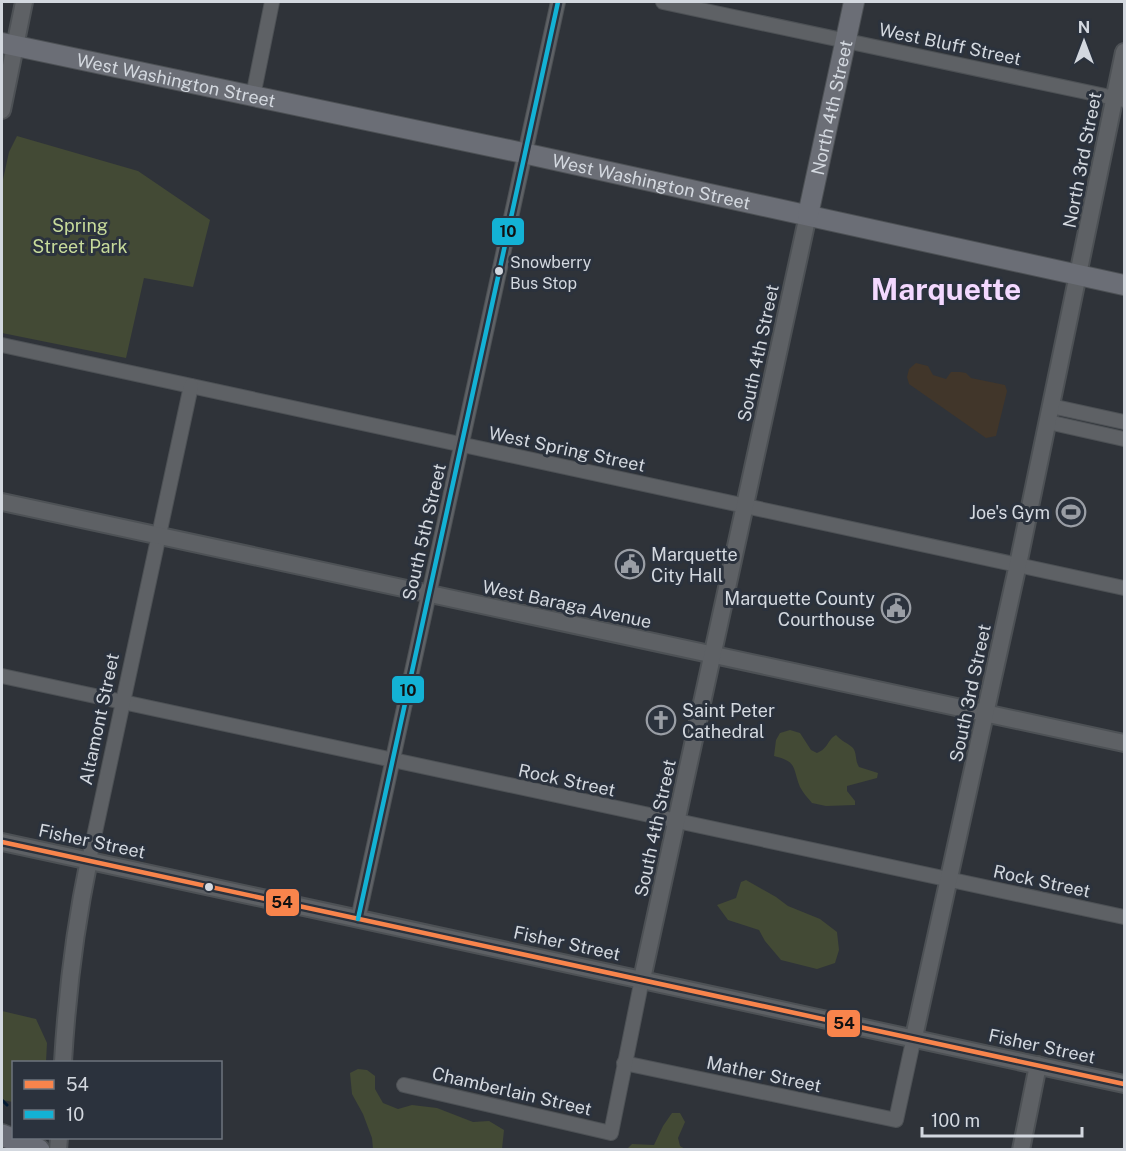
<svg xmlns="http://www.w3.org/2000/svg" width="1126" height="1151" viewBox="0 0 1126 1151" font-family="'Public Sans',sans-serif">
	<style>
		.commercial { fill: #41362a }
		.green { fill: #434a35 }
		.lines { fill: none; stroke-linecap: round; stroke-linejoin: round }
		.stream { stroke: #041b32; stroke-width: 3 }
		.minor-casing { stroke: #4d5155; stroke-width: 16 }
		.tertiary-casing { stroke: #4d5155; stroke-width: 20 }
		.primary-casing { stroke: #4d5155; stroke-width: 22 }
		.trunk-casing { stroke: #4d5155; stroke-width: 24 }
		.minor { stroke: #5e6165; stroke-width: 14 }
		.tertiary { stroke: #5e6165; stroke-width: 16 }
		.primary { stroke: #6b6e76; stroke-width: 20 }
		.trunk { stroke: #6a6d76; stroke-width: 21 }
		.bus-1-casing { stroke: #2b323d; stroke-width: 9 }
		.bus-2-casing { stroke: #2b323d; stroke-width: 9 }
		.bus-1 { stroke: #f8844c; stroke-width: 4.5 }
		.bus-2 { stroke: #13b2d5; stroke-width: 4.5 }
		.bus-dot { fill: #d3d8df; stroke: #2b323d; stroke-width: 2 }
		.labels { text-anchor: middle; dominant-baseline: central; stroke-width: 6; stroke-linejoin: round; paint-order: stroke }
		.bus-label { font-size: 16px; fill: #d3d8df; stroke: #2b323d; text-anchor: start }
		.street-label { font-size: 18px; fill: #d3d8df; stroke: #2b323d }
		.park-label { font-size: 18px; fill: #c7db9b; stroke: #2b323d }
		.poi-label { font-size: 18px; fill: #d3d8df; stroke: #2b323d; text-anchor: end }
		.town-label { font-size: 30px; font-weight: bold; fill: #f3d8ff; stroke: #2b323d }
		.line-badge { stroke: #2b323d; stroke-width: 2 }
		.pale-badge-label { font-size: 16px; text-anchor: middle; font-weight: bold; fill: #111 }
	</style>
	<rect width="100%" height="100%" fill="#2f3339"/>
	<path class="commercial" d="M 916,363 L 928,366 L 933,375 L 946,379 L 951,372 L 960,372 L 966,373 L 971,378 L 1005,385 L 1007,391 L 996,436 L 986,438 L 909,384 L 907,377 L 909,369 Z"/>
	<g class="green">
		<path d="M 17,136 L 138,171 L 210,220 L 193,287 L 144,278 L 126,358 L 2,333 L 2,184 L 9,152 Z"/>
		<path d="M 790,730 L 800,733 L 811,750 L 817,753 C 829,748 827,740 836,735 C 841,741 848,743 853,748 C 857,753 855,761 859,767 L 878,773 L 877,778 L 847,786 L 847,791 L 855,801 L 855,805 L 826,806 L 812,803 C 808,798 803,793 800,787 C 792,767 798,762 774,756 L 776,740 L 780,733 Z"/>
		<path d="M 746,880 L 776,897 L 788,906 L 820,919 L 837,932 L 839,950 L 835,963 L 817,969 L 781,960 L 765,941 L 759,930 L 728,920 L 717,905 L 736,898 L 741,882 Z"/>
		<path d="M 2,1011 L 36,1019 L 47,1043 L 46,1062 L 14,1062 L 13,1102 L 2,1100 Z"/>
		<path d="M 358,1069 L 367,1070 L 375,1076 L 375,1089 L 383,1103 L 398,1109 L 412,1105 L 437,1108 L 473,1122 L 489,1121 L 504,1130 L 502,1149 L 373,1149 L 372,1138 L 363,1114 L 352,1094 L 350,1073 Z"/>
		<path d="M 672,1113 L 680,1113 L 685,1122 L 678,1138 L 680,1146 L 685,1149 L 627,1149 L 632,1144 L 654,1145 L 663,1126 Z"/>
	</g>
	<g class="lines">
		<path class="stream" d="M 2,1100 L 7,1105"/>
		<g class="minor-casing">
			<g id="minor">
				<path d="M 663,2 L 1124,100"/>
				<path d="M 253,96 L 272,2"/>
				<path d="M 2,345 L 1124,588"/>
				<path d="M 1051,406 L 1124,422"/>
				<path d="M 1048,422 L 1124,439"/>
				<path d="M 2,676 L 1124,917"/>
				<path d="M 89,860 L 191,386"/>
				<path d="M 358,919 L 558,2"/>
				<path d="M 624,1063 L 896,1120 L 914,1037"/>
				<path d="M 404,1085 L 611,1133 L 642,979"/>
			</g>
		</g>
		<g class="tertiary-casing">
			<g id="tertiary">
				<path d="M 2,110 L 24,2"/>
				<path d="M 2,502 L 1124,743"/>
				<path d="M 2,842 L 1124,1084"/>
				<path d="M 642,979 L 808,215"/>
				<path d="M 914,1037 L 1020,555 L 1124,52"/>
				<path d="M 63,1062 C 67,994 75,927 89,860"/>
				<path d="M 58,1150 L 59,1138"/>
				<path d="M 1021,1150 L 1038,1065"/>
			</g>
		</g>
		<g class="primary-casing">
			<g id="primary">
				<path id="s1" d="M 2,43 L 523,153 L 1124,285"/>
				<path id="s2" d="M 808,215 L 854,2"/>
			</g>
		</g>
		<g class="trunk-casing">
			<path id="trunk" d="M 2,1135 L 39,1150"/>
		</g>
		<use href="#minor" class="minor"/>
		<use href="#tertiary" class="tertiary"/>
		<use href="#primary" class="primary"/>
		<use href="#trunk" class="trunk"/>
		<g class="bus-1-casing">
			<path id="bus-1" d="M 2,842 L 1124,1084"/>
		</g>
		<g class="bus-2-casing">
			<path id="bus-2" d="M 358,919 L 558,2"/>
		</g>
		<use href="#bus-1" class="bus-1"/>
		<use href="#bus-2" class="bus-2"/>
	</g>
	<defs>
		<g id="stadium-ring" transform="scale(1.5)"><circle r="9.5" fill="#2b323d" stroke="#9a9ea5" stroke-width="1.5"/><path d="M0-5a6.5 5 0 1 0 0 10a6.5 5 0 1 0 0-10ZM-3.5-1.8h7v3.6h-7Z" fill="#9a9ea5"/></g>
		<g id="civic-ring" transform="scale(1.5)"><circle r="9.5" fill="#2b323d" stroke="#9a9ea5" stroke-width="1.5"/><path d="M-.6-6.5H3V-4.5H.6V-3L4-1V1h2V6H-6V1h2V-1L-.6-3ZM-1.2 2.5V6h2.4V2.5Z" fill="#9a9ea5"/></g>
		<g id="church-ring" transform="scale(1.5)"><circle r="9.5" fill="#2b323d" stroke="#9a9ea5" stroke-width="1.5"/><path d="M-1.2-6h2.4v3.5h3.3v2.4h-3.3V6h-2.4V-.1h-3.3v-2.4h3.3Z" fill="#9a9ea5"/></g>
	</defs>
	<g fill-rule="evenodd">
		<use href="#stadium-ring" x="1071" y="512"/>
		<use href="#civic-ring" x="630" y="564"/>
		<use href="#civic-ring" x="896" y="608"/>
		<use href="#church-ring" x="661" y="720"/>
	</g>
	<g class="bus-dot">
		<circle cx="499" cy="271" r="5"/>
		<circle cx="209" cy="887" r="5"/>
	</g>
	<g class="labels">
		<g class="bus-label">
			<text x="510" y="262">Snowberry<tspan x="510" dy="21">Bus Stop</tspan></text>
		</g>
		<g class="street-label">
			<text transform="translate(950 44) rotate(12)">West Bluff Street</text>
			<text stroke="none"><textPath href="#s1" startOffset="178">West Washington Street</textPath></text>
			<text stroke="none"><textPath href="#s2" startOffset="110">North 4th Street</textPath></text>
			<text transform="translate(1082 160) rotate(-79)">North 3rd Street</text>
			<text stroke="none"><textPath href="#s1" startOffset="664">West Washington Street</textPath></text>
			<text transform="translate(758 353) rotate(-78)">South 4th Street</text>
			<text transform="translate(567 449) rotate(12)">West Spring Street</text>
			<text transform="translate(424 532) rotate(-77)">South 5th Street</text>
			<text transform="translate(567 604) rotate(12)">West Baraga Avenue</text>
			<text transform="translate(970 693) rotate(-78)">South 3rd Street</text>
			<text transform="translate(99 719) rotate(-78)">Altamont Street</text>
			<text transform="translate(567 780) rotate(12)">Rock Street</text>
			<text transform="translate(655 828) rotate(-78)">South 4th Street</text>
			<text transform="translate(92 841) rotate(12)">Fisher Street</text>
			<text transform="translate(1042 881) rotate(12)">Rock Street</text>
			<text transform="translate(567 943) rotate(12)">Fisher Street</text>
			<text transform="translate(1042 1046) rotate(12)">Fisher Street</text>
			<text transform="translate(764 1074) rotate(12)">Mather Street</text>
			<text transform="translate(512 1091) rotate(13)">Chamberlain Street</text>
		</g>
		<g class="park-label">
			<text x="80" y="225">Spring<tspan x="80" dy="21">Street Park</tspan></text>
		</g>
		<g class="poi-label">
			<text x="1050" y="512">Joe's Gym</text>
			<text x="651" y="554" text-anchor="start">Marquette<tspan x="651" dy="21">City Hall</tspan></text>
			<text x="875" y="598">Marquette County<tspan x="875" dy="21">Courthouse</tspan></text>
			<text x="682" y="710" text-anchor="start">Saint Peter<tspan x="682" dy="21">Cathedral</tspan></text>
		</g>
		<g class="town-label">
			<text x="946" y="289">Marquette</text>
		</g>
	</g>
	<g class="line-badge">
		<rect x="491" y="217" width="34" height="29" rx="6" fill="#13b2d5"/>
		<rect x="391" y="675" width="34" height="29" rx="6" fill="#13b2d5"/>
		<rect x="265" y="888" width="35" height="29" rx="6" fill="#f8844c"/>
		<rect x="826" y="1009" width="35" height="29" rx="6" fill="#f8844c"/>
	</g>
	<g class="pale-badge-label">
		<text x="508" y="237">10</text>
		<text x="408" y="696">10</text>
		<text x="282" y="908">54</text>
		<text x="844" y="1029">54</text>
	</g>
	<rect width="1126" height="1151" fill="none" stroke="#d3d8df" stroke-width="6"/>
	<rect x="12" y="1061" width="210" height="78" fill="#2b323d" stroke="#6e747e" stroke-width="1.5"/>
	<rect x="24" y="1080" width="30" height="9" fill="#f8844c" stroke="#6e747e" stroke-width="1.5"/>
	<text x="66" y="1091" font-size="18" fill="#d3d8df">54</text>
	<rect x="24" y="1110" width="30" height="9" fill="#13b2d5" stroke="#6e747e" stroke-width="1.5"/>
	<text x="66" y="1121" font-size="18" fill="#d3d8df">10</text>
	<g transform="translate(1084 42)" stroke="#2b323d" stroke-width="4.5" paint-order="stroke">
	<path d="M0-4.5L10 22L0 15L-10 22Z" fill="#d3d8df"/>
	<text y="-9" font-size="16" font-weight="bold" text-anchor="middle" fill="#d3d8df">N</text>
	</g>
	<path d="M922 1127v9h160v-9" fill="none" stroke="#d3d8df" stroke-width="3"/>
	<text x="931" y="1127" font-size="18" fill="#d3d8df" stroke="#2b323d" stroke-width="4.5" paint-order="stroke">100 m</text>
</svg>
